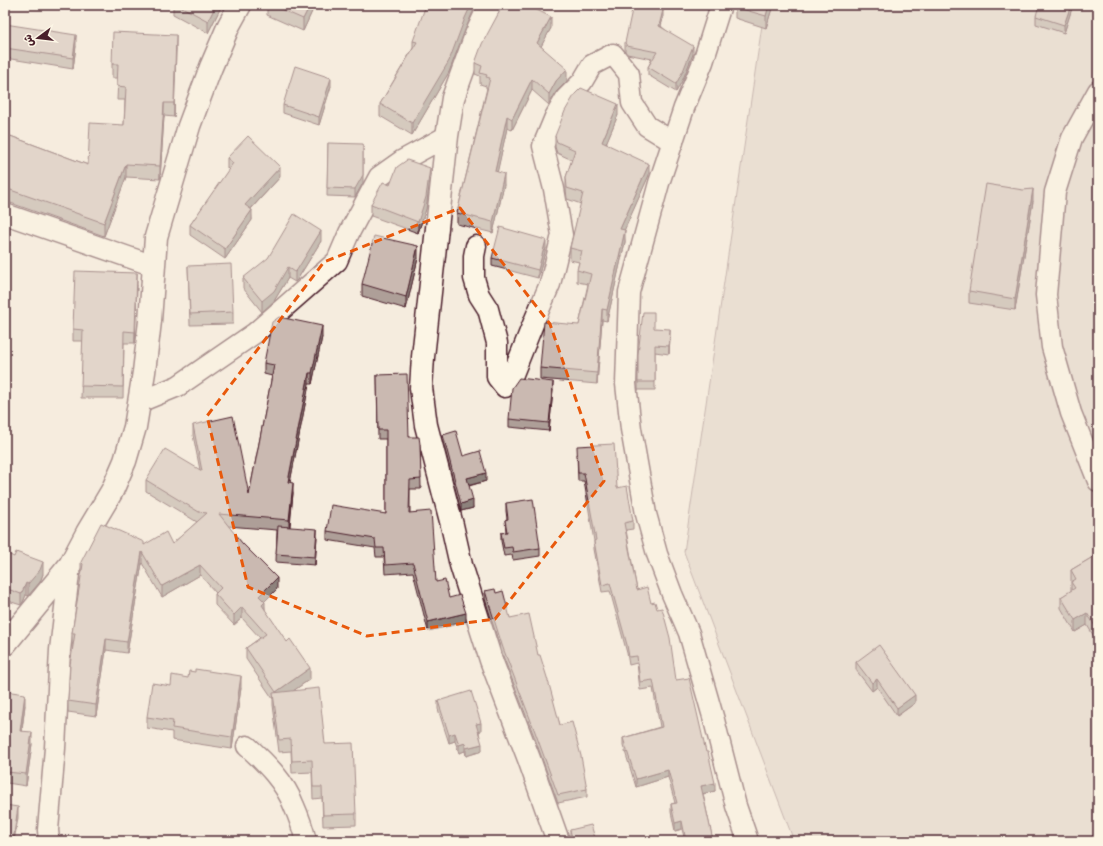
<svg xmlns="http://www.w3.org/2000/svg" width="1103" height="846" viewBox="0 0 1103 846" font-family="Mali,'Playpen Sans Arabic',sans-serif">
	<style>
		.green { fill: #dbcec4; stroke: #927678 }
		.lines { fill: none; stroke-linecap: round; stroke-linejoin: round }
		.minor-casing { stroke: #4a1f2b; stroke-width: 23 }
		.tertiary-casing { stroke: #4a1f2b; stroke-width: 25 }
		.primary-casing { stroke: #4a1f2b; stroke-width: 25 }
		.minor { stroke: #fcf5e5; stroke-width: 20 }
		.tertiary { stroke: #fcf5e5; stroke-width: 22 }
		.primary { stroke: #fcf5e5; stroke-width: 22 }
		.wall { fill: #ae9f98; stroke: #4a1f2b }
		.shaded-wall { fill: #8d827c; stroke: #4a1f2b }
		.building { fill: #cab9b1; stroke: #4a1f2b }
		.marked { fill: none; stroke: #e8590c; stroke-width: 3; stroke-dasharray: 8 5; stroke-linejoin: round }
	</style>
	<rect width="100%" height="100%" fill="#f5ecde"/>
	<filter id="ink" filterUnits="userSpaceOnUse"><feTurbulence type="fractalNoise" baseFrequency=".025" numOctaves="2"/><feDisplacementMap in="SourceGraphic" scale="8" xChannelSelector="R" yChannelSelector="G"/><feConvolveMatrix kernelMatrix="1 2 1 2 8 2 1 2 1" color-interpolation-filters="sRGB"/></filter>
	<g filter="url(#ink)">
		<path class="green" d="M 765,5 L 1098,5 L 1098,841 L 794,841 L 684,552 Z"/>
		<g class="lines">
			<g class="minor-casing">
				<g id="minor">
					<path d="M 721,5 L 703,62 L 684,108 L 659,183 L 629,292 L 626,384 L 631,429 L 646,514 L 657,554 L 672,594 L 689,633 L 714,720 L 736,806 L 748,841"/>
					<path d="M 1098,91 L 1072,138 L 1055,192 L 1046,295 L 1052,347 L 1071,413 L 1098,481"/>
					<path d="M 5,214 L 154,266"/>
					<path d="M 476,246 L 474,256 L 474,278 L 479,295 L 488,309 L 497,343 L 497,377 L 505,387 L 513,374 L 535,319 L 550,284 L 562,235 L 554,189 L 543,146 L 555,117 L 566,98 L 582,82 L 592,65 L 613,54 L 629,74 L 632,103 L 647,126 L 673,142"/>
					<path d="M 139,402 L 178,386 L 255,333 L 337,261 L 349,233 L 379,177 L 403,160 L 447,136"/>
					<path d="M 247,746 C 266,763 285,782 294,806 C 299,817 303,829 306,841"/>
					<path d="M 49,841 L 48,830 L 55,748 L 60,650 L 70,565"/>
				</g>
			</g>
			<g class="tertiary-casing">
				<path id="tertiary" d="M 5,644 L 70,565 L 87,533 L 112,491 L 125,461 L 135,427 L 144,372 L 150,321 L 156,237 L 189,126 L 211,67 L 229,25 L 240,5"/>
			</g>
			<g class="primary-casing">
				<path id="primary" d="M 490,5 L 476,35 L 453,98 L 447,136 L 423,357 L 421,388 L 426,425 L 452,525 L 461,565 L 491,660 L 529,759 L 558,841"/>
			</g>
			<use href="#minor" class="minor"/>
			<use href="#tertiary" class="tertiary"/>
			<use href="#primary" class="primary"/>
		</g>
		<g class="wall">
			<path d="M 173,5 L 222,5 L 208,33 L 173,14 Z"/>
			<path d="M 267,5 L 315,5 L 303,31 L 267,15 Z"/>
			<path d="M 773,5 L 766,28 L 735,18 L 735,7 Z"/>
			<path d="M 1073,5 L 1064,33 L 1036,24 L 1036,16 Z"/>
			<path d="M 538,10 L 551,28 L 541,46 L 567,81 L 556,92 L 549,105 L 532,90 L 512,130 L 507,128 L 497,172 L 504,185 L 493,233 L 457,224 L 457,213 L 487,88 L 486,88 L 486,86 L 480,84 L 480,76 L 475,74 L 475,63 Z"/>
			<path d="M 663,18 L 661,26 L 693,54 L 683,79 L 676,92 L 648,75 L 648,67 L 652,59 L 627,54 L 625,51 L 625,43 Z"/>
			<path d="M 5,24 L 76,46 L 73,69 L 5,58 Z"/>
			<path d="M 465,30 L 449,72 L 412,135 L 380,116 L 380,104 L 413,48 L 413,41 Z"/>
			<path d="M 176,48 L 174,117 L 164,116 L 160,179 L 126,177 L 104,236 L 5,201 L 5,134 L 88,165 L 124,125 L 125,100 L 117,100 L 118,78 L 112,78 L 112,64 Z"/>
			<path d="M 331,86 L 319,125 L 283,113 L 283,105 Z"/>
			<path d="M 618,115 L 606,143 L 649,175 L 624,230 L 625,242 L 607,321 L 602,320 L 597,384 L 540,379 L 540,368 L 579,325 L 588,284 L 577,282 L 577,270 L 579,262 L 570,260 L 570,248 L 581,204 L 567,199 L 566,189 L 566,177 L 572,160 L 557,153 L 555,147 L 555,136 Z"/>
			<path d="M 328,143 L 363,183 L 355,197 L 327,196 Z"/>
			<path d="M 227,158 L 280,177 L 251,209 L 252,220 L 225,259 L 190,235 L 190,225 L 229,170 L 227,168 Z"/>
			<path d="M 430,180 L 426,209 L 418,233 L 371,216 L 371,204 L 390,185 Z"/>
			<path d="M 1033,201 L 1015,310 L 969,303 L 969,291 Z"/>
			<path d="M 321,241 L 297,280 L 295,282 L 288,278 L 274,301 L 262,312 L 243,288 L 243,278 Z"/>
			<path d="M 546,248 L 538,278 L 492,266 L 492,258 Z"/>
			<path d="M 418,258 L 406,309 L 362,296 L 362,284 Z"/>
			<path d="M 188,266 L 233,312 L 233,324 L 190,325 Z"/>
			<path d="M 137,285 L 135,343 L 124,343 L 123,398 L 81,398 L 83,341 L 73,341 L 73,329 Z"/>
			<path d="M 654,328 L 670,337 L 669,354 L 655,352 L 655,390 L 638,390 L 638,354 Z"/>
			<path d="M 322,337 L 312,384 L 309,384 L 290,482 L 293,493 L 290,527 L 317,536 L 315,565 L 276,562 L 277,530 L 228,526 L 277,589 L 264,601 L 265,610 L 310,679 L 293,691 L 325,744 L 356,814 L 356,825 L 323,826 L 322,798 L 313,799 L 312,772 L 292,773 L 291,751 L 279,752 L 273,705 L 273,699 L 246,659 L 246,648 L 260,638 L 242,618 L 234,625 L 215,605 L 215,594 L 216,593 L 200,575 L 162,597 L 142,563 L 127,653 L 106,650 L 96,716 L 68,712 L 68,701 L 73,644 L 72,644 L 72,633 L 82,574 L 81,573 L 81,562 L 144,545 L 172,544 L 197,522 L 146,491 L 146,480 L 200,470 L 193,435 L 193,425 L 249,495 L 272,376 L 264,374 L 264,363 Z"/>
			<path d="M 377,375 L 409,437 L 420,444 L 421,489 L 410,489 L 410,513 L 436,582 L 449,598 L 466,622 L 428,631 L 413,572 L 385,574 L 384,557 L 376,557 L 375,548 L 327,540 L 327,531 L 386,514 L 386,439 L 378,439 Z"/>
			<path d="M 553,390 L 549,431 L 509,427 L 509,419 Z"/>
			<path d="M 443,435 L 486,481 L 469,486 L 473,508 L 461,511 L 443,442 Z"/>
			<path d="M 577,454 L 617,488 L 633,521 L 633,529 L 626,530 L 637,590 L 651,603 L 676,680 L 706,752 L 715,791 L 703,794 L 713,841 L 685,841 L 682,829 L 675,831 L 671,812 L 671,804 L 675,803 L 668,777 L 636,787 L 623,745 L 623,738 L 660,727 L 653,688 L 640,690 L 637,663 L 629,665 L 627,653 L 610,591 L 602,592 L 594,549 L 594,541 L 584,481 L 578,481 Z"/>
			<path d="M 506,503 L 540,548 L 540,556 L 513,560 L 512,555 L 504,556 L 501,541 L 501,533 L 506,532 L 505,520 L 507,519 L 506,511 Z"/>
			<path d="M 1098,554 L 1098,643 L 1087,625 L 1075,632 L 1061,608 L 1061,597 L 1071,591 L 1071,570 Z"/>
			<path d="M 14,557 L 43,574 L 40,582 L 28,596 L 26,595 L 23,602 L 21,605 L 5,600 L 5,601 L 5,564 Z"/>
			<path d="M 485,591 L 496,593 L 510,618 L 538,655 L 560,725 L 587,789 L 587,797 L 558,803 L 534,736 L 503,656 L 485,599 Z"/>
			<path d="M 856,662 L 915,703 L 897,716 L 877,687 L 872,691 L 856,670 Z"/>
			<path d="M 171,686 L 241,688 L 232,749 L 172,740 L 172,732 L 147,728 L 147,717 Z"/>
			<path d="M 5,691 L 25,705 L 22,731 L 32,744 L 26,786 L 7,783 Z"/>
			<path d="M 438,701 L 481,731 L 479,731 L 482,751 L 466,756 L 465,751 L 459,753 L 455,741 L 449,743 L 438,709 Z"/>
			<path d="M 570,830 L 596,841 L 571,841 L 570,838 Z"/>
		</g>
		<g class="shaded-wall">
			<path d="M 216,5 L 222,5 L 208,33 L 208,21 Z"/>
			<path d="M 310,5 L 315,5 L 303,31 L 303,19 Z"/>
			<path d="M 471,5 L 476,5 L 465,30 L 449,72 L 412,135 L 412,123 Z"/>
			<path d="M 535,5 L 541,5 L 533,19 L 533,8 Z"/>
			<path d="M 769,5 L 773,5 L 766,28 L 766,16 Z"/>
			<path d="M 1071,5 L 1073,5 L 1064,33 L 1064,25 Z"/>
			<path d="M 663,10 L 663,18 L 659,33 L 659,26 Z"/>
			<path d="M 551,17 L 551,28 L 537,54 L 537,43 Z"/>
			<path d="M 76,35 L 76,46 L 73,69 L 73,58 Z"/>
			<path d="M 176,35 L 176,48 L 174,117 L 174,103 Z"/>
			<path d="M 693,46 L 693,54 L 683,79 L 676,92 L 676,84 Z"/>
			<path d="M 567,69 L 567,81 L 556,92 L 549,105 L 549,94 L 556,81 Z"/>
			<path d="M 331,78 L 331,86 L 319,125 L 319,117 Z"/>
			<path d="M 532,79 L 532,90 L 512,130 L 512,119 Z"/>
			<path d="M 164,103 L 164,116 L 160,179 L 160,166 Z"/>
			<path d="M 618,104 L 618,115 L 602,153 L 602,142 Z"/>
			<path d="M 507,116 L 507,128 L 495,183 L 495,171 Z"/>
			<path d="M 363,144 L 363,183 L 355,197 L 355,189 Z"/>
			<path d="M 126,164 L 126,177 L 104,236 L 104,223 Z"/>
			<path d="M 649,164 L 649,175 L 620,240 L 620,229 Z"/>
			<path d="M 280,167 L 280,177 L 245,215 L 245,205 Z"/>
			<path d="M 430,168 L 430,180 L 426,209 L 418,233 L 418,222 Z"/>
			<path d="M 504,174 L 504,185 L 493,233 L 493,222 Z"/>
			<path d="M 1033,189 L 1033,201 L 1015,310 L 1015,299 Z"/>
			<path d="M 252,210 L 252,220 L 225,259 L 225,249 Z"/>
			<path d="M 625,230 L 625,242 L 607,321 L 607,310 Z"/>
			<path d="M 321,231 L 321,241 L 297,280 L 295,282 L 295,272 Z"/>
			<path d="M 546,240 L 546,248 L 538,278 L 538,270 Z"/>
			<path d="M 418,246 L 418,258 L 406,309 L 406,297 Z"/>
			<path d="M 288,267 L 288,278 L 274,301 L 262,312 L 262,301 Z"/>
			<path d="M 137,273 L 137,285 L 135,343 L 135,332 Z"/>
			<path d="M 602,309 L 602,320 L 597,384 L 597,373 Z"/>
			<path d="M 322,326 L 322,337 L 312,384 L 312,373 Z"/>
			<path d="M 670,329 L 670,337 L 669,354 L 669,346 Z"/>
			<path d="M 309,373 L 309,384 L 288,493 L 288,482 Z"/>
			<path d="M 553,382 L 553,390 L 549,431 L 549,423 Z"/>
			<path d="M 486,473 L 486,481 L 467,486 L 467,478 Z"/>
			<path d="M 293,483 L 293,493 L 289,531 L 289,520 Z"/>
			<path d="M 473,500 L 473,508 L 461,511 L 461,504 Z"/>
			<path d="M 317,529 L 317,536 L 315,565 L 315,557 Z"/>
			<path d="M 142,552 L 142,563 L 127,653 L 127,642 Z"/>
			<path d="M 43,562 L 43,574 L 40,582 L 28,596 L 28,584 Z"/>
			<path d="M 200,565 L 200,575 L 162,597 L 162,586 Z"/>
			<path d="M 277,578 L 277,589 L 259,607 L 259,596 Z"/>
			<path d="M 26,583 L 26,595 L 23,602 L 21,605 L 21,594 Z"/>
			<path d="M 265,602 L 265,613 L 262,605 Z"/>
			<path d="M 242,607 L 242,618 L 234,625 L 234,615 Z"/>
			<path d="M 466,613 L 466,622 L 428,631 L 428,622 Z"/>
			<path d="M 1087,613 L 1087,625 L 1075,632 L 1075,620 Z"/>
			<path d="M 106,639 L 106,650 L 96,716 L 96,705 Z"/>
			<path d="M 310,668 L 310,679 L 276,703 L 276,692 Z"/>
			<path d="M 241,676 L 241,688 L 232,749 L 232,737 Z"/>
			<path d="M 877,679 L 877,687 L 872,691 L 872,683 Z"/>
			<path d="M 25,694 L 25,705 L 20,742 L 20,731 Z"/>
			<path d="M 915,695 L 915,703 L 897,716 L 897,708 Z"/>
			<path d="M 481,723 L 481,731 L 476,732 L 476,724 Z"/>
			<path d="M 32,732 L 32,744 L 26,786 L 26,774 Z"/>
			<path d="M 455,733 L 455,741 L 449,743 L 449,735 Z"/>
			<path d="M 465,743 L 465,751 L 459,753 L 459,745 Z"/>
			<path d="M 482,744 L 482,751 L 466,756 L 466,748 Z"/>
			<path d="M 668,770 L 668,777 L 636,787 L 636,779 Z"/>
			<path d="M 7,772 L 7,783 L 5,795 L 5,784 Z"/>
			<path d="M 715,783 L 715,791 L 701,794 L 701,786 Z"/>
			<path d="M 18,807 L 18,818 L 14,841 L 13,841 Z"/>
			<path d="M 682,821 L 682,829 L 675,831 L 675,823 Z"/>
		</g>
		<g class="building">
			<path d="M 178,5 L 216,5 L 208,21 Z"/>
			<path d="M 271,5 L 310,5 L 303,19 Z"/>
			<path d="M 426,5 L 471,5 L 465,18 L 449,61 L 412,123 L 380,104 L 417,42 L 413,41 Z"/>
			<path d="M 503,5 L 535,5 L 533,8 L 551,17 L 537,43 L 567,69 L 556,81 L 549,94 L 532,79 L 512,119 L 507,116 L 495,171 L 504,174 L 493,222 L 457,213 L 490,78 L 486,77 L 487,75 L 480,73 L 482,66 L 475,63 L 482,44 Z"/>
			<path d="M 633,5 L 640,5 L 663,10 L 659,26 L 693,46 L 683,71 L 676,84 L 648,67 L 657,52 L 627,46 L 625,43 Z"/>
			<path d="M 736,5 L 769,5 L 766,16 L 735,7 Z"/>
			<path d="M 1039,5 L 1071,5 L 1064,25 L 1036,16 Z"/>
			<path d="M 5,24 L 76,35 L 73,58 L 5,48 Z"/>
			<path d="M 113,32 L 176,35 L 174,103 L 164,103 L 160,166 L 126,164 L 104,223 L 5,188 L 5,134 L 88,165 L 90,123 L 124,125 L 126,87 L 117,86 L 118,64 L 112,64 Z"/>
			<path d="M 295,66 L 331,78 L 319,117 L 283,105 Z"/>
			<path d="M 581,88 L 618,104 L 602,142 L 649,164 L 620,229 L 625,230 L 607,310 L 602,309 L 597,373 L 540,368 L 544,322 L 579,325 L 591,274 L 577,270 L 582,251 L 570,248 L 583,193 L 567,188 L 566,177 L 575,150 L 557,142 L 555,136 L 565,111 L 575,94 Z"/>
			<path d="M 248,136 L 280,167 L 245,205 L 252,210 L 225,249 L 190,225 L 233,163 L 227,158 Z"/>
			<path d="M 328,143 L 363,144 L 363,175 L 355,189 L 327,188 Z"/>
			<path d="M 407,160 L 430,168 L 426,197 L 418,222 L 371,204 L 383,182 L 390,185 L 397,167 Z"/>
			<path d="M 986,184 L 1023,190 L 1033,189 L 1015,299 L 969,291 Z"/>
			<path d="M 294,214 L 321,231 L 297,270 L 295,272 L 288,267 L 274,291 L 262,301 L 243,278 L 268,258 Z"/>
			<path d="M 500,227 L 546,240 L 538,270 L 492,258 Z"/>
			<path d="M 374,236 L 418,246 L 406,297 L 362,284 Z"/>
			<path d="M 231,264 L 233,312 L 190,314 L 188,266 Z"/>
			<path d="M 75,271 L 137,273 L 135,332 L 124,331 L 123,387 L 81,386 L 83,330 L 73,329 Z"/>
			<path d="M 643,312 L 654,312 L 654,328 L 670,329 L 669,346 L 655,345 L 655,382 L 638,382 L 638,354 Z"/>
			<path d="M 279,317 L 322,326 L 312,373 L 309,373 L 288,482 L 293,483 L 289,520 L 219,514 L 242,543 L 277,578 L 259,596 L 265,602 L 262,605 L 287,642 L 290,639 L 310,668 L 276,692 L 246,648 L 266,634 L 242,607 L 234,615 L 215,594 L 221,588 L 200,565 L 162,586 L 142,552 L 127,642 L 106,639 L 96,705 L 68,701 L 70,665 L 75,633 L 72,633 L 83,564 L 81,562 L 101,523 L 144,542 L 144,545 L 166,532 L 172,544 L 207,513 L 199,512 L 146,480 L 165,449 L 202,471 L 193,425 L 233,416 L 249,495 L 274,365 L 264,363 L 272,322 Z"/>
			<path d="M 407,374 L 409,437 L 419,437 L 420,444 L 421,479 L 410,480 L 409,513 L 431,511 L 436,582 L 445,580 L 449,598 L 460,595 L 466,613 L 428,622 L 413,563 L 385,565 L 384,548 L 376,548 L 375,539 L 327,531 L 331,505 L 386,514 L 386,430 L 378,430 L 377,375 Z"/>
			<path d="M 519,378 L 553,382 L 549,423 L 509,419 L 512,388 Z"/>
			<path d="M 456,431 L 463,456 L 480,451 L 486,473 L 467,478 L 473,500 L 461,504 L 443,435 Z"/>
			<path d="M 614,444 L 617,488 L 627,486 L 633,521 L 624,523 L 637,590 L 647,587 L 651,603 L 655,602 L 657,609 L 662,608 L 670,638 L 676,680 L 689,678 L 706,752 L 708,752 L 715,783 L 701,786 L 713,840 L 710,841 L 686,841 L 682,821 L 675,823 L 671,804 L 677,803 L 668,770 L 636,779 L 623,738 L 662,727 L 653,680 L 640,682 L 637,656 L 629,657 L 627,645 L 610,583 L 602,585 L 594,541 L 596,540 L 584,473 L 578,473 L 577,446 Z"/>
			<path d="M 533,499 L 540,548 L 513,552 L 512,547 L 504,548 L 501,533 L 507,532 L 505,520 L 508,519 L 506,503 Z"/>
			<path d="M 278,526 L 317,529 L 315,557 L 276,554 Z"/>
			<path d="M 16,552 L 43,562 L 40,570 L 28,584 L 26,583 L 23,590 L 21,594 L 5,588 L 5,590 L 5,564 L 8,554 L 14,557 Z"/>
			<path d="M 1098,554 L 1098,631 L 1087,613 L 1075,620 L 1061,597 L 1075,588 L 1071,582 L 1076,579 L 1071,570 Z"/>
			<path d="M 495,589 L 496,593 L 503,591 L 510,618 L 529,614 L 538,655 L 540,655 L 549,684 L 560,725 L 572,722 L 581,756 L 587,789 L 558,795 L 534,729 L 503,648 L 485,591 Z"/>
			<path d="M 879,645 L 915,695 L 897,708 L 877,679 L 872,683 L 856,662 Z"/>
			<path d="M 195,669 L 241,676 L 232,737 L 172,728 L 173,721 L 147,717 L 152,683 L 171,686 L 172,675 L 188,678 L 189,671 L 195,672 Z"/>
			<path d="M 319,688 L 325,744 L 353,743 L 356,814 L 323,815 L 322,787 L 313,787 L 312,760 L 292,761 L 291,739 L 279,740 L 273,693 Z"/>
			<path d="M 5,691 L 25,694 L 20,731 L 32,732 L 26,774 L 7,772 L 5,784 Z"/>
			<path d="M 471,691 L 481,723 L 476,724 L 482,744 L 466,748 L 465,743 L 459,745 L 455,733 L 449,735 L 438,701 Z"/>
			<path d="M 5,805 L 18,807 L 13,841 L 5,841 Z"/>
			<path d="M 591,825 L 596,841 L 573,841 L 570,830 Z"/>
		</g>
	</g>
	<path d="M0 0H1103V846H0ZM 460,208 L 550,324 L 604,481 L 495,619 L 367,636 L 248,587 L 207,416 L 324,262 Z" fill="#f5ecde" fill-opacity=".55" fill-rule="evenodd"/>
	<path class="marked" d="M 460,208 L 550,324 L 604,481 L 495,619 L 367,636 L 248,587 L 207,416 L 324,262 Z"/>
	<rect width="1103" height="846" fill="none" stroke="#fcf5e5" stroke-width="20"/>
	<rect x="10" y="10" width="1083" height="826" fill="none" stroke="#4a1f2b" stroke-width="1.5" filter="url(#ink)"/>
	<g transform="translate(38 38) rotate(255)" stroke="#fcf5e5" stroke-width="3" paint-order="stroke">
	<path d="M0-3L7 15L0 10L-7 15Z" fill="#4a1f2b"/>
	<text y="-6" font-size="11" font-weight="bold" text-anchor="middle" fill="#4a1f2b">ش</text>
	</g>
</svg>
